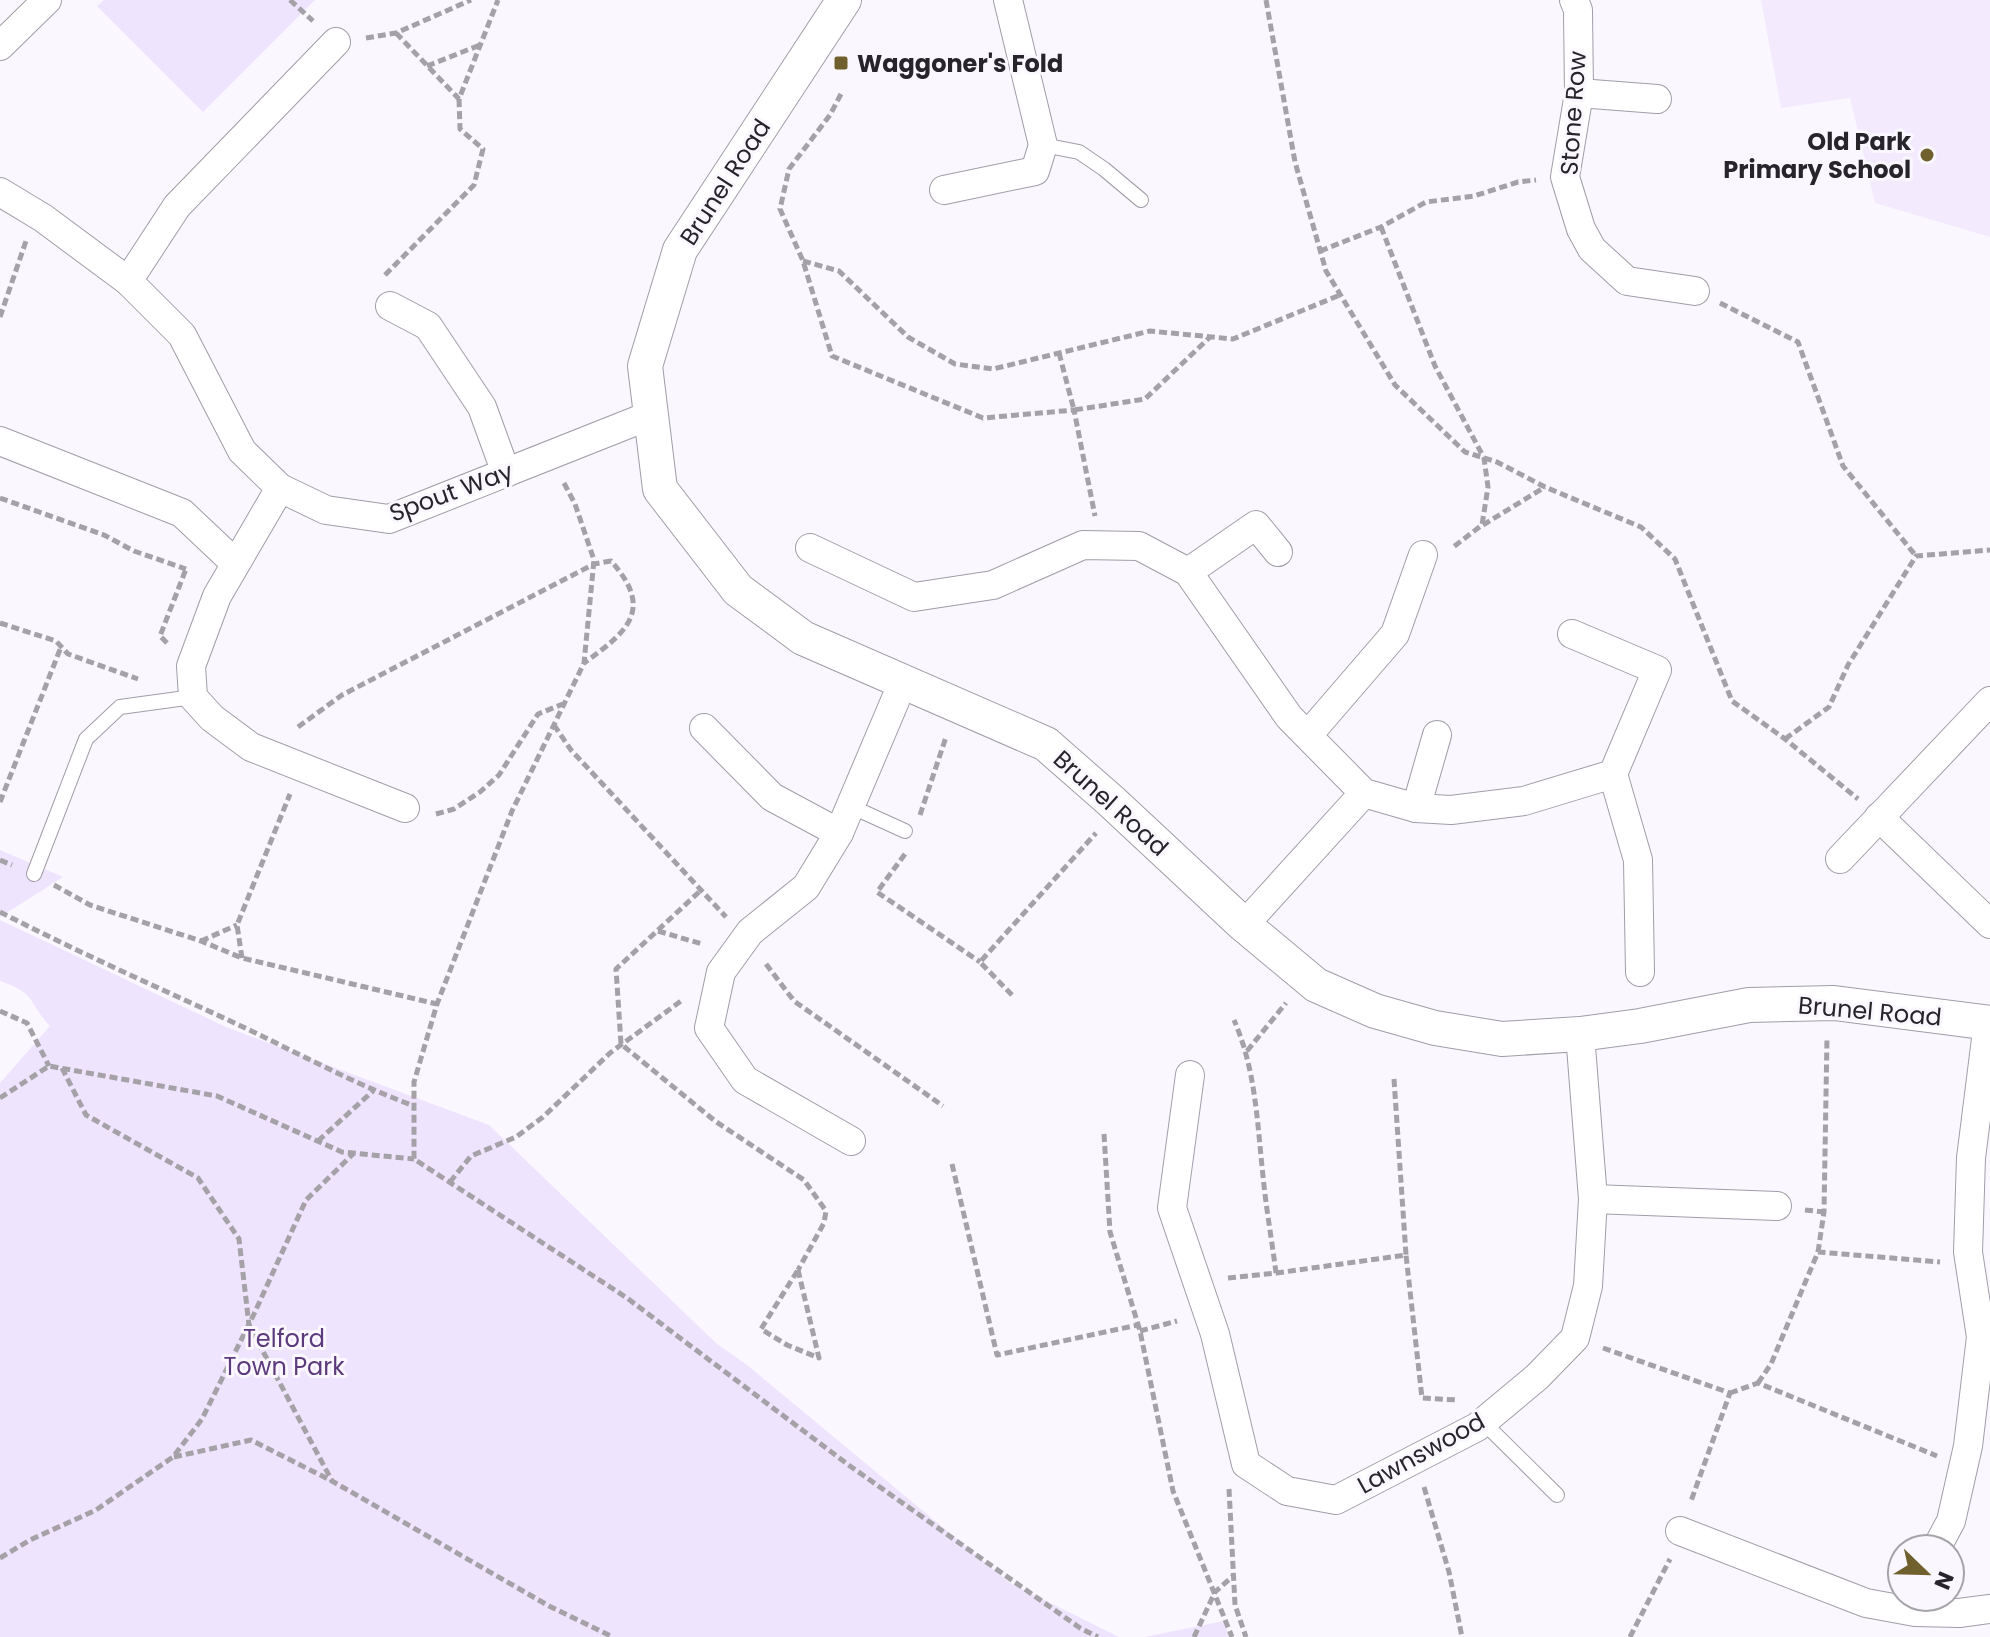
<svg xmlns="http://www.w3.org/2000/svg" width="1990" height="1637" viewBox="0 0 1990 1637" font-family="Poppins,sans-serif">
	<style>
		.built { fill: #f3ebfd }
		.green { fill: #efe4fd }
		.lines { fill: none; stroke-linecap: round; stroke-linejoin: round }
		.service-casing { stroke: #a19da8; stroke-width: 16 }
		.minor-casing { stroke: #a19da8; stroke-width: 30 }
		.tertiary-casing { stroke: #a19da8; stroke-width: 36 }
		.path { stroke: #a4a1a7; stroke-width: 5; stroke-dasharray: 8 4; stroke-linecap: butt }
		.service { stroke: #fff; stroke-width: 14 }
		.minor { stroke: #fff; stroke-width: 28 }
		.tertiary { stroke: #fff; stroke-width: 34 }
		.poi-dot { fill: #70602e; stroke: #faf7fe; stroke-width: 3 }
		.labels { text-anchor: middle; dominant-baseline: central; stroke-width: 6; stroke-linejoin: round; paint-order: stroke }
		.poi-label { font-size: 24px; font-weight: bold; fill: #272529; stroke: #faf7fe; text-anchor: start }
		.street-label { font-size: 24px; fill: #272529; stroke: #faf7fe }
		.park-label { font-size: 24px; fill: #5c3a7c; stroke: #faf7fe }
	</style>
	<rect width="100%" height="100%" fill="#faf7fe"/>
	<path class="built" d="M 1761,0 L 1990,0 L 1990,237 L 1875,203 L 1850,98 L 1781,108 Z"/>
	<g class="green">
		<path d="M 104,0 L 315,0 L 203,112 L 97,6 Z"/>
		<path d="M 0,850 L 63,877 L 0,917 Z"/>
		<path d="M 0,920 L 226,1027 L 489,1125 L 717,1344 L 747,1365 L 1010,1583 L 1119,1637 L 0,1637 L 0,1083 L 50,1026 C 28,1003 37,993 0,981 Z"/>
		<path d="M 1224,1621 L 1229,1637 L 1144,1637 Z"/>
	</g>
	<g class="lines">
		<g class="service-casing">
			<g id="service">
				<path d="M 1043,145 L 1079,152 L 1104,169 L 1141,200"/>
				<path d="M 850,806 L 905,831"/>
				<path d="M 34,874 L 86,739 L 120,707 L 193,697"/>
				<path d="M 1483,1422 L 1557,1495"/>
			</g>
		</g>
		<g class="minor-casing">
			<g id="minor">
				<path d="M 1574,0 L 1578,10 L 1579,93 L 1565,177 L 1581,229 L 1592,249 L 1627,281 L 1695,291"/>
				<path d="M 0,46 L 47,0"/>
				<path d="M 1579,93 L 1657,99"/>
				<path d="M 944,190 L 1035,171 L 1043,145 L 1008,0"/>
				<path d="M 0,192 L 43,218 L 128,281 L 182,335 L 242,451 L 280,488 L 326,510 L 389,519 L 651,415"/>
				<path d="M 128,281 L 177,206 L 336,42"/>
				<path d="M 390,306 L 428,326 L 482,407 L 506,473"/>
				<path d="M 0,441 L 182,513 L 235,563"/>
				<path d="M 280,488 L 217,596 L 191,666 L 193,697 L 212,718 L 251,747 L 405,808"/>
				<path d="M 810,548 L 914,597 L 993,585 L 1083,545 L 1139,546 L 1188,572 L 1289,717 L 1364,793 L 1416,808 L 1451,810 L 1524,801 L 1613,774 L 1638,860 L 1640,972"/>
				<path d="M 1188,572 L 1256,525 L 1278,552"/>
				<path d="M 1572,634 L 1657,670 L 1613,774"/>
				<path d="M 704,728 L 772,797 L 839,833"/>
				<path d="M 1308,735 L 1395,634 L 1423,555"/>
				<path d="M 1416,808 L 1437,735"/>
				<path d="M 1879,817 L 1990,924"/>
				<path d="M 1840,859 L 1990,701"/>
				<path d="M 1244,925 L 1364,793"/>
				<path d="M 1190,1075 L 1172,1208 L 1215,1334 L 1246,1464 L 1287,1491 L 1336,1500 L 1477,1427 L 1537,1377 L 1575,1338 L 1588,1286 L 1593,1199 L 1580,1034"/>
				<path d="M 851,1141 L 745,1080 L 709,1028 L 721,972 L 750,932 L 806,887 L 839,833 L 903,682"/>
				<path d="M 1593,1199 L 1777,1206"/>
				<path d="M 1680,1531 L 1866,1603 L 1915,1612 L 1959,1613 L 1990,1609"/>
				<path d="M 1936,1549 L 1951,1521 L 1968,1446 L 1981,1337 L 1968,1252 L 1971,1158 L 1988,1023"/>
			</g>
		</g>
		<g class="tertiary-casing">
			<path id="tertiary" d="M 844,0 L 680,250 L 645,366 L 660,489 L 738,590 L 803,638 L 1046,744 L 1111,801 L 1244,925 L 1316,985 L 1375,1011 L 1435,1028 L 1502,1039 L 1580,1034 L 1640,1026 L 1749,1005 L 1834,1003 L 1990,1023"/>
		</g>
		<g class="path">
			<path d="M 290,0 L 313,21"/>
			<path d="M 1266,0 L 1295,162 L 1326,271 L 1395,385 L 1465,452 L 1497,462 L 1545,487 L 1641,527 L 1675,559 L 1732,701 L 1785,739 L 1858,799"/>
			<path d="M 396,33 L 459,99 L 498,0"/>
			<path d="M 366,38 L 396,33 L 471,0"/>
			<path d="M 427,66 L 480,45"/>
			<path d="M 841,94 L 830,115 L 789,169 L 780,209 L 803,261 L 832,356 L 983,418 L 1074,410 L 1095,516"/>
			<path d="M 1381,227 L 1435,366 L 1484,458 L 1488,487 L 1482,525 L 1452,548"/>
			<path d="M 1320,251 L 1381,227 L 1426,202 L 1474,196 L 1518,182 L 1536,180"/>
			<path d="M 803,261 L 839,271 L 908,337 L 955,364 L 993,369 L 1150,331 L 1233,339 L 1340,295"/>
			<path d="M 385,275 L 474,185 L 483,149 L 460,129 L 459,99"/>
			<path d="M 1720,303 L 1798,342 L 1843,466 L 1916,556"/>
			<path d="M 0,317 L 26,241"/>
			<path d="M 1059,353 L 1074,410 L 1145,399 L 1210,337"/>
			<path d="M 564,483 L 575,504 L 594,560 L 584,663 L 512,811 L 437,1004 L 414,1082 L 414,1159 L 627,1298 L 850,1466 L 1080,1628 L 1098,1637"/>
			<path d="M 0,498 L 104,535 L 134,551 L 186,569"/>
			<path d="M 1483,525 L 1545,487"/>
			<path d="M 0,623 L 56,641 L 68,654 L 138,679"/>
			<path d="M 167,643 L 160,636 L 186,569"/>
			<path d="M 554,725 L 571,750 L 726,917"/>
			<path d="M 298,727 L 342,695 L 594,564 L 611,561 C 655,610 627,632 584,663"/>
			<path d="M 1785,739 L 1829,707 L 1848,665 L 1916,556 L 1990,550"/>
			<path d="M 0,802 L 61,647"/>
			<path d="M 436,814 L 454,809 L 480,792 L 499,775 L 538,714 L 563,704"/>
			<path d="M 920,815 L 946,737"/>
			<path d="M 905,854 L 877,892 L 980,962"/>
			<path d="M 0,860 L 12,865"/>
			<path d="M 54,885 L 90,905 L 201,941 L 242,958 L 437,1004"/>
			<path d="M 699,892 L 616,969 L 621,1044 L 715,1121 L 804,1180 L 826,1211 L 824,1223 L 798,1270"/>
			<path d="M 0,912 C 74,950 150,984 226,1019 C 289,1048 349,1082 414,1106"/>
			<path d="M 658,931 L 702,944"/>
			<path d="M 201,941 L 237,925"/>
			<path d="M 242,958 L 237,925 L 290,794"/>
			<path d="M 766,964 L 794,1001 L 943,1106"/>
			<path d="M 1012,995 L 980,962 L 1096,833"/>
			<path d="M 0,1011 L 27,1023 L 49,1066"/>
			<path d="M 1247,1051 L 1286,1003"/>
			<path d="M 62,1068 L 86,1115 L 198,1178 L 239,1239 L 249,1325 L 332,1481 L 549,1606 L 613,1637"/>
			<path d="M 1394,1079 L 1406,1255"/>
			<path d="M 0,1098 L 49,1066 L 217,1096 L 342,1152 L 414,1159"/>
			<path d="M 1104,1134 L 1110,1232 L 1140,1331 L 1173,1491 L 1232,1637"/>
			<path d="M 318,1141 L 373,1091"/>
			<path d="M 952,1164 L 997,1355 L 1138,1325"/>
			<path d="M 450,1182 L 471,1156 L 516,1137 L 543,1117 L 610,1053 L 681,1001"/>
			<path d="M 1805,1210 L 1824,1212"/>
			<path d="M 1818,1252 L 1824,1212 L 1827,1037"/>
			<path d="M 798,1270 L 819,1358 L 787,1345 L 761,1329 Z"/>
			<path d="M 1276,1273 L 1406,1255 L 1422,1398 L 1458,1400"/>
			<path d="M 1228,1278 L 1276,1273 C 1272,1241 1266,1208 1263,1176 C 1257,1121 1256,1071 1234,1020"/>
			<path d="M 1140,1331 L 1177,1321"/>
			<path d="M 1603,1348 L 1730,1393 L 1691,1501"/>
			<path d="M 1758,1383 L 1771,1364 L 1818,1252 L 1940,1262"/>
			<path d="M 1730,1393 L 1758,1383 L 1937,1456"/>
			<path d="M 174,1457 L 251,1440 L 332,1481"/>
			<path d="M 1424,1487 L 1449,1572 L 1462,1637"/>
			<path d="M 1229,1489 L 1235,1605 L 1246,1637"/>
			<path d="M 0,1558 L 30,1540 L 96,1510 L 173,1457 L 202,1419 L 254,1314 L 306,1200 L 353,1154"/>
			<path d="M 1194,1637 L 1215,1592 L 1233,1576"/>
			<path d="M 1630,1637 L 1670,1559"/>
		</g>
		<use href="#service" class="service"/>
		<use href="#minor" class="minor"/>
		<use href="#tertiary" class="tertiary"/>
	</g>
	<g class="poi-dot">
		<rect x="833" y="55" width="16" height="16" rx="4"/>
		<circle cx="1927" cy="155" r="8"/>
	</g>
	<g class="labels">
		<g class="poi-label">
			<text x="857" y="63">Waggoner's Fold</text>
			<text x="1911" y="141" text-anchor="end">Old Park<tspan x="1911" dy="28">Primary School</tspan></text>
		</g>
		<g class="street-label">
			<text transform="translate(1573 113) rotate(-86)">Stone Row</text>
			<text transform="translate(725 182) rotate(-57)">Brunel Road</text>
			<text transform="translate(451 492) rotate(-20)">Spout Way</text>
			<text transform="translate(1111 803) rotate(42)">Brunel Road</text>
			<text transform="translate(1870 1011) rotate(5)">Brunel Road</text>
			<text transform="translate(1421 1453) rotate(-29)">Lawnswood</text>
		</g>
		<g class="park-label">
			<text x="284" y="1338">Telford<tspan x="284" dy="28">Town Park</tspan></text>
		</g>
	</g>
	<g transform="translate(1926 1573) rotate(113)"><circle r="38" fill="#faf7fe" stroke="#a6a3a9" stroke-width="2"/>
	<path d="M0-6L14 30L0 20L-14 30Z" fill="#70602e"/>
	<text y="-12" font-size="22" font-weight="bold" text-anchor="middle" fill="#272529">N</text>
	</g>
</svg>
